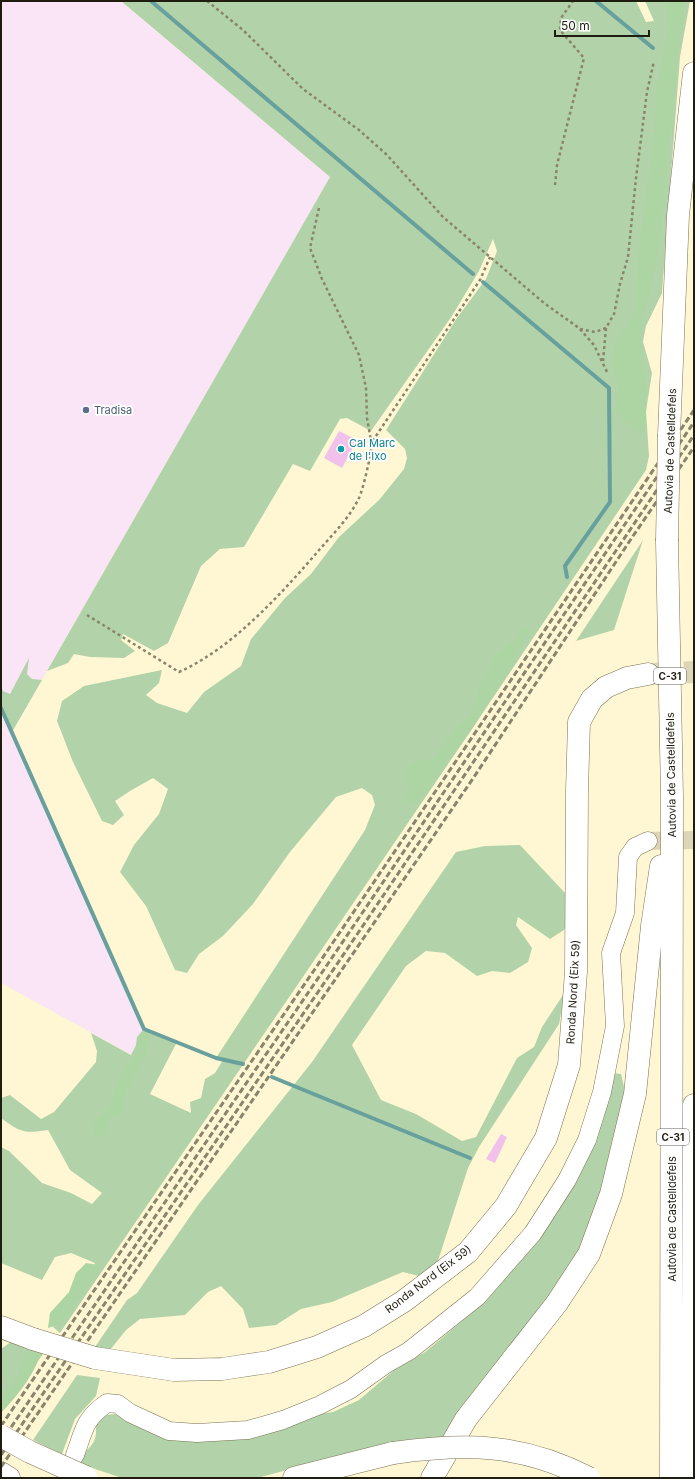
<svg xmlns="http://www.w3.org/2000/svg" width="695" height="1479" viewBox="0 0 695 1479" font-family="Inter,sans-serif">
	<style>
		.industrial { fill: #f9e5f5 }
		.green { fill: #b2d3a9 }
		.forest { fill: #add4a3 }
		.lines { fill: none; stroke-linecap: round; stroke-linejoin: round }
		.stream { stroke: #68a09d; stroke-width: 4 }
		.building { fill: #f2c1eb }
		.minor-tunnel { stroke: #ddd6b6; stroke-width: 18; stroke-dasharray: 18 9; stroke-linecap: butt }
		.major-tunnel { stroke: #ddd6b6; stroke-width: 22; stroke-dasharray: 22 11; stroke-linecap: butt }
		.minor-casing { stroke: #7a7353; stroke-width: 19 }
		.major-casing { stroke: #7a7353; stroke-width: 23 }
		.highway-casing { stroke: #7a7353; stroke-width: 23 }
		.path { stroke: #89856d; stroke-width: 2.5; stroke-dasharray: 3 3; stroke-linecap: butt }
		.minor { stroke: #fff; stroke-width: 18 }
		.major { stroke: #fff; stroke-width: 22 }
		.highway { stroke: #fff; stroke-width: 22 }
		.rail { stroke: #89846c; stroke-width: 3; stroke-dasharray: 6 3; stroke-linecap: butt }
		.major-bridge-casing { stroke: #7a7353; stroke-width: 23; stroke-linecap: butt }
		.highway-bridge-casing { stroke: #7a7353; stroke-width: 23; stroke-linecap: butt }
		.major-bridge { stroke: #fff; stroke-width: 22 }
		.highway-bridge { stroke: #fff; stroke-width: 22 }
		.service-dot { fill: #5c6f8a; stroke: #fff; stroke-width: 1.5 }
		.culture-dot { fill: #0f9aa8; stroke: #fff; stroke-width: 1.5 }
		.labels { text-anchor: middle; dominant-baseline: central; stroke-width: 3.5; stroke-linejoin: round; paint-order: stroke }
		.shield { fill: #fff; stroke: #626158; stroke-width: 1 }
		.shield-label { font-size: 10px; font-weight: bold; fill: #1f1d10 }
		.service-label { font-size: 11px; fill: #4e5e75; stroke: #fff; text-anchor: start }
		.culture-label { font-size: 11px; fill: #0d838f; stroke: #fff; text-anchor: start }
		.street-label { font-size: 11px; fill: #1f1d10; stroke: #fff }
	</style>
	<rect width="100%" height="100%" fill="#fff7d3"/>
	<path class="industrial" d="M 1,1 L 121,1 L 330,177 L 12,732 L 144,1029 L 132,1055 L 1,983 Z"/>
	<g class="green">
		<path d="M 121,1 L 636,1 L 646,22 L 654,21 L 645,1 L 690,1 L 680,57 L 662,293 L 646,326 L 643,342 L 652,373 L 646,411 L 649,456 L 646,470 L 470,732 L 60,1333 L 53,1327 L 95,1263 L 71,1253 L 55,1257 L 42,1280 L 1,1263 L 1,1147 L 9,1151 L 42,1183 L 71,1193 L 92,1204 L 102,1193 L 70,1170 L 48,1130 C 24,1134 20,1132 1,1118 L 1,1098 L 10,1095 L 41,1119 L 54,1112 L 96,1062 L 97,1051 L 91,1033 L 131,1055 L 144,1029 L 177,1042 L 150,1094 L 191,1113 L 190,1102 L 201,1098 L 205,1079 L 215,1073 L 223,1060 L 216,1058 L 365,830 L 375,805 L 372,795 L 362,788 L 336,797 L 290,852 L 253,904 L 223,936 L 199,954 L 187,973 L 175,970 L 146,906 L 120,872 L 134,845 L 159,814 L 168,789 L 153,778 L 130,791 L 115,801 L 124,815 L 113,825 L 102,821 L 73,762 L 57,721 L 62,701 L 84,686 L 162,670 L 159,683 L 146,695 L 157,703 L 187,713 L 204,692 L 241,666 L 251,639 L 285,598 L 311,574 L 339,537 L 379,500 L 404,469 L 407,458 L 405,449 L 386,430 L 457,318 L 486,279 L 497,251 L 493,239 L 479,271 L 452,316 L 371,431 L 347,418 L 340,419 L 310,471 L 293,464 L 244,547 L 220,549 L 201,566 L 168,643 L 154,651 L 123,634 L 121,640 L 135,651 L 124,658 L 90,657 L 74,654 L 68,663 L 47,671 L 330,177 Z"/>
		<path d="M 643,540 L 614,630 L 576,641 Z"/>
		<path d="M 29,658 L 27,674 L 32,679 L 42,680 L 12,732 L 1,708 L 1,686 L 3,691 L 10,694 Z"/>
		<path d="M 520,845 L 566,894 L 568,922 L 564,930 L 550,939 L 518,917 L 516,925 L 532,948 L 528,962 L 510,973 L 492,971 L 477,976 L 445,953 L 426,951 L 406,966 L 352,1045 L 381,1100 L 416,1114 L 462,1141 L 476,1137 L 517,1058 L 534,1047 L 542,1027 L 565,992 L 559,1024 L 479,1147 L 468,1168 L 435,1270 L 419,1276 L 403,1272 L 332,1302 L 301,1309 L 276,1325 L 249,1328 L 243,1309 L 221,1286 L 208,1292 L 185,1315 L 140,1319 L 126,1330 L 110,1350 L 95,1347 L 127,1300 L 137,1293 L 198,1205 L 312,1062 L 456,852 L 485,846 Z"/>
		<path d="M 613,1073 L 621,1074 L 626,1095 L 601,1204 L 569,1270 L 446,1437 L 412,1439 L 382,1445 L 257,1478 L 122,1478 L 80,1464 C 83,1450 86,1453 93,1443 C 97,1437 96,1428 96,1421 L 104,1415 L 116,1414 L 142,1428 L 170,1437 L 333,1412 L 359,1400 L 393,1371 L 425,1352 L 485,1302 L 538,1241 L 571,1189 Z"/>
		<path d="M 15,1339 L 48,1347 L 1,1413 L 1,1349 Z"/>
		<path d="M 77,1375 L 100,1378 L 96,1396 L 75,1419 L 62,1454 L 33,1440 Z"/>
	</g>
	<g class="forest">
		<path d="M 666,1 L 685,1 L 678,56 L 659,250 L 640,336 L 647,392 L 645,432 L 639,434 L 615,410 L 618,387 L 611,359 L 616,342 L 636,310 L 639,249 L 655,129 L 656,90 L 667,32 Z"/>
		<path d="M 523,627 L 530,630 L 511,666 L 470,732 L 417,802 L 411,808 L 404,799 L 409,789 L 403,772 L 418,760 L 431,761 L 455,729 L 470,715 L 481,684 L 497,653 L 520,636 Z"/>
		<path d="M 144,1029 L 151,1037 L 143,1061 L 126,1091 L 124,1112 L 112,1118 L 103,1137 L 95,1137 L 93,1124 L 113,1102 L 114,1087 L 124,1069 L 135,1055 L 137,1037 Z"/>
		<path d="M 86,1263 L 98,1265 L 98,1272 L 61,1324 L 48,1328 L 50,1313 L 69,1292 L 76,1273 Z"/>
		<path d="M 44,1342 C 39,1368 20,1394 1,1413 L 1,1399 L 15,1381 L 29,1345 Z"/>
	</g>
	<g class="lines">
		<g class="stream">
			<path d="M 151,1 L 473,274"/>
			<path d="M 596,1 L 653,48"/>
			<path d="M 483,282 L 609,388 L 610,502 L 565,566 L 567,577"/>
			<path d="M 1,708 L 144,1029 L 216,1058 L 243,1064"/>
			<path d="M 272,1077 L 470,1158"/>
		</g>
	</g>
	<g class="building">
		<path d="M 339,431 L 357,440 L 342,468 L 324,458 Z"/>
		<path d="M 501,1134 L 507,1137 L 495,1163 L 486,1159 Z"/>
	</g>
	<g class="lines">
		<path class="minor-tunnel" d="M 648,841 L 694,840"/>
		<path class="major-tunnel" d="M 651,674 L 694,672"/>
		<g class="minor-casing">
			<path id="minor" d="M 75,1455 C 84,1430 84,1419 107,1403 L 118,1404 L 130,1413 L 169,1431 L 197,1433 L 248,1430 L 283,1420 L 320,1405 L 351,1389 L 386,1364 L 409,1351 L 477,1297 L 533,1233 L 567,1180 L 587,1140 L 602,1092 L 615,1026 L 611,953 L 625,913 L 628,857 L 635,847 L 648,841"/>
		</g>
		<g class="major-casing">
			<g id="major">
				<path d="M 1,1327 L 33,1339"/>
				<path d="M 95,1358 L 174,1370 L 222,1369 L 269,1362 L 317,1347 L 364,1326 L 404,1301 L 468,1252 L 506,1206 L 546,1138 L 569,1065 L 576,972 L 577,791 L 579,722 L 592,699 L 606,687 L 627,678 L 648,674"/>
			</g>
		</g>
		<g class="highway-casing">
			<g id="highway">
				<path d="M 669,435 L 678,215 L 694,73"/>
				<path d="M 667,541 L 672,796 L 671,1478"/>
				<path d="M 694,1105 L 694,1133"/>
				<path d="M 1,1473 L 9,1478"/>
				<path d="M 294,1478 L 393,1453"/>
				<path d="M 432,1478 L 466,1419 L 557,1303 L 589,1254 L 611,1194 L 635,1094 L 652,926 L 661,866"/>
				<path d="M 692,1478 L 694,1148"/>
			</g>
		</g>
		<g class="path">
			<path d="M 207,1 L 243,30 L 303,89 L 359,130 L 387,155 L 443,217 L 544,303 L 579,328 L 594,345 L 608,374"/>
			<path d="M 555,185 L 557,165 L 584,58 L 560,30 L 561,18 L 573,1"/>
			<path d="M 319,208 L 310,248 L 322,279 L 359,355 L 366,388 L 367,418 L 371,441"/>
			<path d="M 580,329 L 595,332 L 606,328 L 614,314 L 620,284 L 628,257 L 636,178 L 647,92 L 654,61"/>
			<path d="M 603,361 L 606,328"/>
			<path d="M 87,615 L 179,672 C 233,648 282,593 320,549 C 334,533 350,517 359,498 C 363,490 372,451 372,442 L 480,280 L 490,257"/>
		</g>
		<use href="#minor" class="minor"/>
		<use href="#major" class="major"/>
		<use href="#highway" class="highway"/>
		<g class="rail">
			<path d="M 1,1426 L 317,966 L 694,410"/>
			<path d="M 1,1442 L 323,971 L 694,422"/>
			<path d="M 1,1455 L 329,976 L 694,435"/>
			<path d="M 1,1467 L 474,777 L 633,536 L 694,447"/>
		</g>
		<g class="major-bridge-casing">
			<path id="major-bridge" d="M 33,1339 L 95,1358"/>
		</g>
		<g class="highway-bridge-casing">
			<g id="highway-bridge">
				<path d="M 667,541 L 669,435"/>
				<path d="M 1,1436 L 30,1452 L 86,1477"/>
				<path d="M 393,1453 C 466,1443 521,1443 589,1478"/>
			</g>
		</g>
		<use href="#major-bridge" class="major-bridge"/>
		<use href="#highway-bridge" class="highway-bridge"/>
	</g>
	<circle class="service-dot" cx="86" cy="410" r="4"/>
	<circle class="culture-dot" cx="341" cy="449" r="4"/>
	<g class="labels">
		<g class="shield">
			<rect x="654" y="668" width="32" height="16" rx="3"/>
			<rect x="657" y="1129" width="32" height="16" rx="3"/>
		</g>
		<g class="shield-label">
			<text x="670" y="676">C-31</text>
			<text x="673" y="1137">C-31</text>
		</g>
		<g class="service-label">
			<text x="94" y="410">Tradisa</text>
		</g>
		<g class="culture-label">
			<text x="349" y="443">Cal Marc<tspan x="349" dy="13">de l'Ixo</tspan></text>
		</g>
		<g class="street-label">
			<text transform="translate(670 451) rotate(-88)">Autovia de Castelldefels</text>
			<text transform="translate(671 775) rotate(-91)">Autovia de Castelldefels</text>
			<text transform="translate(573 992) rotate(-87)">Ronda Nord (Eix 59)</text>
			<text transform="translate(672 1219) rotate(-90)">Autovia de Castelldefels</text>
			<text transform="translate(428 1279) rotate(-37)">Ronda Nord (Eix 59)</text>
		</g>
	</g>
	<rect width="695" height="1479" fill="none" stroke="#1f1d10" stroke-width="4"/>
	<path d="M555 30v6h94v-6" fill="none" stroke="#1f1d10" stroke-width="2"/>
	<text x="561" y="30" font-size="12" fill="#1f1d10" stroke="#ffffff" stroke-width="3" paint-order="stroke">50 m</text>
</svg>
